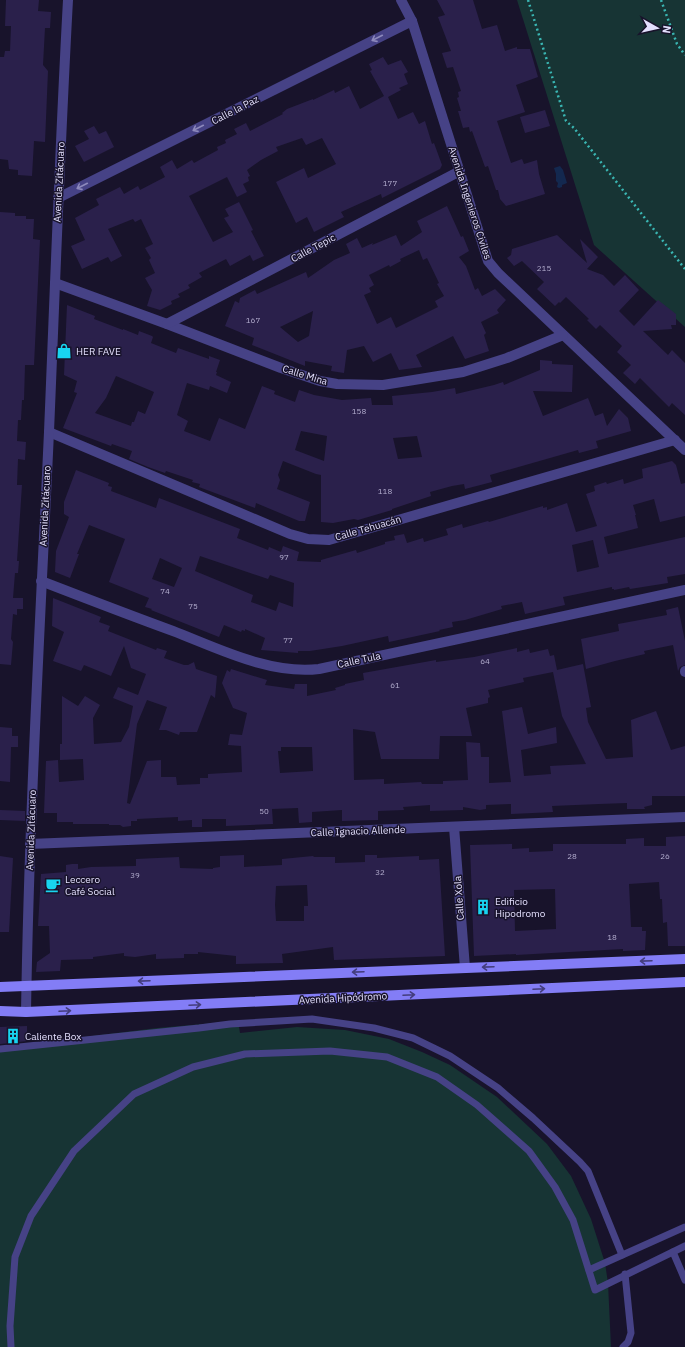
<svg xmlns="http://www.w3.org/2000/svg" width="685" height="1347" viewBox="0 0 685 1347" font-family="'IBM Plex Sans',sans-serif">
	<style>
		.green { fill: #173434 }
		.water { fill: #13284f }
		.building { fill: #2a204b; fill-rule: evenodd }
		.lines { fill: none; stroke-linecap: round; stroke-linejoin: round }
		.path { stroke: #3ab6b3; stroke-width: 2.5; stroke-dasharray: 2 3; stroke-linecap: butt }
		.service { stroke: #464286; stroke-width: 7 }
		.minor { stroke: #464286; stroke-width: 10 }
		.tertiary { stroke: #464286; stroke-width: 10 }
		.secondary { stroke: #837df6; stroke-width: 10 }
		.oneway { stroke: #8d89bc }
		.oneway2 { stroke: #433d7c }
		.labels { text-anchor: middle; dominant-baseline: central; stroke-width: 3; stroke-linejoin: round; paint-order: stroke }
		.number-label { font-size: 8px; fill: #b5afd0 }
		.street-label { font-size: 10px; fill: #e3dffd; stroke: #18132b }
		.poi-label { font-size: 10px; fill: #e3dffd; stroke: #18132b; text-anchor: start }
	</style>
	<rect width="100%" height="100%" fill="#18132b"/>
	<g class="green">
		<path d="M 517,0 L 685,0 L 685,327 L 594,245 Z"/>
		<path d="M 238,1021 L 240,1033 L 297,1027 L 345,1030 L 389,1039 L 422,1052 L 450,1065 L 497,1097 L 547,1144 L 571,1176 L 591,1219 L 605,1263 L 608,1283 L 611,1347 L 0,1347 L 0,1046 L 27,1044 L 157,1028 Z"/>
	</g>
	<path class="water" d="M 560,166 L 563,170 L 567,183 L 562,185 L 562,187 L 559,188 L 557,187 L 558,183 L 556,181 L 556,174 L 554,168 Z"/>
	<g class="building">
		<path d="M 6,0 L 39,0 L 38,11 L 51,12 L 50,28 L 45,28 L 43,65 L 48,71 L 45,142 L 34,141 L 32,176 L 18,175 L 18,170 L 9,169 L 8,160 L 0,159 L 0,57 L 4,57 L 5,51 L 10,51 L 11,26 L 5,26 Z"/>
		<path d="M 437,0 L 473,0 L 482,29 L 497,25 L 505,51 L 517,47 L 517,49 L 530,49 L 538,77 L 516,85 L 525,112 L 497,121 L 511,163 L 522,159 L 524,164 L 537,160 L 539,174 L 545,194 L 506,206 L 500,199 L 498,190 L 496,190 L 488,166 L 485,167 L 472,131 L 470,132 L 469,127 L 463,128 L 458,111 L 461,111 L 457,98 L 459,97 L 458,92 L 461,91 L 453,67 L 447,68 L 442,53 L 451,51 L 438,17 L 445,15 Z"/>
		<path d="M 383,57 L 388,65 L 401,60 L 408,72 L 404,74 L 408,84 L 399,88 L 401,90 L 388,97 L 398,119 L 413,112 L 419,124 L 425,121 L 432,144 L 434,143 L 442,165 L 440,169 L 382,198 L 381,194 L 341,212 L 344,217 L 314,232 L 307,217 L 296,223 L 276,182 L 304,168 L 308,178 L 336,164 L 322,138 L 306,145 L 302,138 L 276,147 L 278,151 L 261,160 L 247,170 L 250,176 L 248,177 L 249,181 L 243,184 L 247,192 L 237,197 L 227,177 L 189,196 L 213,242 L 233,232 L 224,218 L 229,216 L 225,209 L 239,202 L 253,230 L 251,231 L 264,256 L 253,261 L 250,255 L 230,266 L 226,259 L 199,273 L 202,277 L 188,285 L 190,288 L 178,294 L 180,297 L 171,301 L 172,304 L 160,310 L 147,306 L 152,290 L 145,278 L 155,273 L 149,260 L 151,258 L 145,248 L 153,244 L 141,219 L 135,222 L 133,219 L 108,229 L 122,256 L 111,262 L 108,257 L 82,269 L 71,246 L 85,240 L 75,218 L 99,205 L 96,199 L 120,187 L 124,194 L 138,186 L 140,190 L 165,177 L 160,167 L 172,160 L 177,169 L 192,160 L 194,163 L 218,150 L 217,147 L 226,143 L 225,140 L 237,134 L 234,129 L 246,123 L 250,131 L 283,114 L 282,113 L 287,109 L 313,99 L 313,100 L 334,90 L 335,93 L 349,86 L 360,109 L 384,96 L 370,71 L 372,70 L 369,64 Z"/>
		<path d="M 545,110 L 550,126 L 525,133 L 520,117 Z"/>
		<path d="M 94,126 L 99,134 L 106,131 L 114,147 L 84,162 L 75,146 L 89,139 L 84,131 Z"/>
		<path d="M 447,206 L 461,237 L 463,236 L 469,251 L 459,257 L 466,266 L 475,290 L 478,288 L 482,296 L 495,289 L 506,300 L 497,310 L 499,313 L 481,322 L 486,333 L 484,335 L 489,351 L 465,359 L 453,336 L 416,355 L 422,367 L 399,370 L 391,353 L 373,362 L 364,346 L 347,350 L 344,373 L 331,371 L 332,366 L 305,361 L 305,366 L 252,345 L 254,338 L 225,326 L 235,301 L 239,303 L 240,298 L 255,290 L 257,294 L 306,272 L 308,278 L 334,260 L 350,253 L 346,244 L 357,238 L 362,248 L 373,243 L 372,245 L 396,235 L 401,246 L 422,232 L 417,221 ZM 419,250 L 423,260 L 427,258 L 439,283 L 437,284 L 444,296 L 435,301 L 438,307 L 396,328 L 391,317 L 377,324 L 364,295 L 371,292 L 369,288 L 374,285 L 369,275 L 389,265 L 390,267 L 401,261 L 400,259 ZM 313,311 L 309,336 L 298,342 L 280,327 Z"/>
		<path d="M 0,212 L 15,213 L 15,216 L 26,216 L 26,219 L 34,219 L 33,239 L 40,240 L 34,365 L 25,365 L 24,400 L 22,400 L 21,420 L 18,420 L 17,441 L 26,442 L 25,460 L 18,459 L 17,485 L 22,485 L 17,561 L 19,561 L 18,573 L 15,573 L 13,598 L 23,598 L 23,609 L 17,609 L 17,615 L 13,614 L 11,639 L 13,642 L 11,665 L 0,664 Z"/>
		<path d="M 557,235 L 587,263 L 580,239 L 598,257 L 587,269 L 603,275 L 614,286 L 625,275 L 639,290 L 619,311 L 634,326 L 658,300 L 676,314 L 676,325 L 671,325 L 672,329 L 643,331 L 668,355 L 672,350 L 685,363 L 685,415 L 672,403 L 669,407 L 640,378 L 635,384 L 623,373 L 631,365 L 617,352 L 622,346 L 600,325 L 596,329 L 587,320 L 589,319 L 566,297 L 560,303 L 559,302 L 555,306 L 537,289 L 544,282 L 523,262 L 522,261 L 514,266 L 507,258 L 511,255 L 512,249 Z"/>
		<path d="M 67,305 L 95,316 L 94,319 L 123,330 L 123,329 L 138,335 L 139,331 L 152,336 L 153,337 L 151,343 L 176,353 L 178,348 L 209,359 L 209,356 L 220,360 L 216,372 L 217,372 L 216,375 L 231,382 L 227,393 L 210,386 L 209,390 L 187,383 L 177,415 L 188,421 L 184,431 L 210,441 L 219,418 L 245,429 L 262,386 L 275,391 L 274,394 L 295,402 L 299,390 L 314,395 L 342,400 L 371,398 L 372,405 L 393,405 L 392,396 L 432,392 L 455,388 L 456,394 L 494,385 L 503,382 L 504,385 L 540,370 L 540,360 L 552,361 L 552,364 L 573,365 L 572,392 L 533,391 L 543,416 L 588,398 L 595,416 L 603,413 L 607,426 L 619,409 L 628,418 L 631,431 L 596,441 L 598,448 L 579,453 L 578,450 L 490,475 L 492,482 L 465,489 L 464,484 L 452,486 L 430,492 L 431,496 L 392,509 L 392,510 L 358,520 L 354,519 L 333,523 L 321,522 L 321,475 L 316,474 L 283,461 L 278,475 L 280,480 L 277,489 L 310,502 L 305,521 L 299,521 L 256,503 L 255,508 L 199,487 L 200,484 L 192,482 L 193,480 L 166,471 L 165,473 L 148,467 L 129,459 L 132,451 L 112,444 L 111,446 L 63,428 L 77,393 L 74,392 L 77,381 L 64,375 ZM 116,376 L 154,392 L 145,414 L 138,411 L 134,422 L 132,422 L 131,426 L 95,413 L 106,398 ZM 301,431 L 327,436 L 324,461 L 295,450 ZM 417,436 L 422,457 L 398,459 L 393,438 Z"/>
		<path d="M 672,461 L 676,465 L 681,484 L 685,483 L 685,516 L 660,522 L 654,499 L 633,505 L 636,515 L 635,515 L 638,528 L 604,537 L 608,554 L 685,537 L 685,574 L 667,577 L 668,583 L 630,589 L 629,587 L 614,590 L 614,589 L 612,589 L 612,587 L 563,597 L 565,605 L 525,614 L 522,602 L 501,606 L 502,609 L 465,620 L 452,622 L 453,627 L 439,630 L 440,631 L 389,642 L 388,636 L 342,646 L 310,651 L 298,651 L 298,653 L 261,650 L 265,638 L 245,629 L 245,631 L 242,630 L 241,632 L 224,625 L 219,637 L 151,610 L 152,609 L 145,607 L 149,598 L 109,582 L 125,539 L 89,525 L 77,554 L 79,554 L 70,578 L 55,572 L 56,551 L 69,517 L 64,514 L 64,502 L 76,470 L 109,483 L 108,486 L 112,487 L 111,491 L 156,508 L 159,498 L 240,529 L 237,538 L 268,550 L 269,547 L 281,552 L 283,546 L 299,552 L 297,561 L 321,562 L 321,560 L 356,550 L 357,553 L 385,544 L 385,542 L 395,540 L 394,536 L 404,534 L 407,543 L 423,538 L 424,542 L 448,535 L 446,529 L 462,524 L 463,528 L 488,521 L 489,522 L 543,506 L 543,508 L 547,507 L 547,510 L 567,503 L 576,532 L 597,526 L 586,494 L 595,491 L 594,486 L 606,482 L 607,484 L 623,479 L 624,484 L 643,478 L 642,469 ZM 593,540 L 599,567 L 577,572 L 572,545 ZM 200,556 L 268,579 L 270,575 L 294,583 L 293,607 L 279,602 L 276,611 L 251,602 L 253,595 L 195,571 ZM 160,558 L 182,568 L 174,587 L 152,579 Z"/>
		<path d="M 53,598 L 101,617 L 99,622 L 110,626 L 108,631 L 156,650 L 157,648 L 167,651 L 164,658 L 184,665 L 188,665 L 194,662 L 196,669 L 217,676 L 215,698 L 211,695 L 197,732 L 180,732 L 179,735 L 166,730 L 159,730 L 167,707 L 147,700 L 137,724 L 127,803 L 130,804 L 147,761 L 161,760 L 161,777 L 176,777 L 177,785 L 200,784 L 200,778 L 208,778 L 208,774 L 242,772 L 241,746 L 228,745 L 230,734 L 242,735 L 247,713 L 233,708 L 222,683 L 227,670 L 230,672 L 231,669 L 267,680 L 265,685 L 294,689 L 295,684 L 307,684 L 307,696 L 336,690 L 335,688 L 345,685 L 345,684 L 364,680 L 363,673 L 436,660 L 436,662 L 474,657 L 517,648 L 517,652 L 529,649 L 530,653 L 548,649 L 550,656 L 554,655 L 557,670 L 583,664 L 591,707 L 586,708 L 588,722 L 606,759 L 633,757 L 631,720 L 656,711 L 671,750 L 685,746 L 685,796 L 652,796 L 652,805 L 644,807 L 645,809 L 627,809 L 627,803 L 599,804 L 552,806 L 553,812 L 533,813 L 511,814 L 511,804 L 486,805 L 486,809 L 480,810 L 463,807 L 463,810 L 430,811 L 430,805 L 403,807 L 404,810 L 378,811 L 378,820 L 342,821 L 342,810 L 312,812 L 312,822 L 299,823 L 298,808 L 272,809 L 273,824 L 226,826 L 226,819 L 202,819 L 202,827 L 192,827 L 192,820 L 178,821 L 178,817 L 137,819 L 137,821 L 131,821 L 131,826 L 123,827 L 120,825 L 109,825 L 109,824 L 73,824 L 73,822 L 57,822 L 57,813 L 44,813 L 46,761 L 58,760 L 59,782 L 84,780 L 83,759 L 60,760 L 60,744 L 62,744 L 62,696 L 78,706 L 85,696 L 100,705 L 93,718 L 94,744 L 121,742 L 129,727 L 133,706 L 113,698 L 118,687 L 138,695 L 146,674 L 131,668 L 124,646 L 111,676 L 84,665 L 81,671 L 53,661 L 64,632 L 52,626 ZM 553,672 L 562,716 L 586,764 L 550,766 L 551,774 L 524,776 L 521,750 L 557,743 L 556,727 L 528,734 L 522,707 L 502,711 L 511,782 L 489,783 L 489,757 L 481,757 L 480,743 L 466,742 L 468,780 L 443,781 L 443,784 L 422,784 L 421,782 L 384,784 L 384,779 L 354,780 L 353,729 L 375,732 L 381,759 L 439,759 L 440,736 L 472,736 L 466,708 L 488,703 L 488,698 L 490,697 L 488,690 L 524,682 L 523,678 ZM 281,747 L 312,747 L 313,771 L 280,773 L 278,751 L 281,751 Z"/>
		<path d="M 678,607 L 685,641 L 685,665 L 680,667 L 678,671 L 673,645 L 644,651 L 645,654 L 615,661 L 586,669 L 581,639 L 619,631 L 618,624 L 667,615 L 666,610 Z"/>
		<path d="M 0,727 L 12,728 L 12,736 L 18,736 L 18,747 L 11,747 L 10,782 L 0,781 Z"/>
		<path d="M 0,810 L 25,811 L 25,821 L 0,820 Z"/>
		<path d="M 685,836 L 685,946 L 668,946 L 667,922 L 663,923 L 662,899 L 660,899 L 659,882 L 629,884 L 631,927 L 642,927 L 642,931 L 646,931 L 645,950 L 623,951 L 623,949 L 516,955 L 516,954 L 474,956 L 470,845 L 512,844 L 512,849 L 529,848 L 529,852 L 553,851 L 553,844 L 626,844 L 626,839 L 644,838 L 644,846 L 666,846 L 666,837 ZM 555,889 L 556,929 L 515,931 L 514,890 Z"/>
		<path d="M 244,855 L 244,867 L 282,865 L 282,859 L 313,856 L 314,857 L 335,857 L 335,863 L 365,862 L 365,855 L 377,855 L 377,858 L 419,856 L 419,860 L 439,859 L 445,956 L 334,960 L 333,947 L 282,954 L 283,963 L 236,964 L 236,956 L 198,952 L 198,954 L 184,954 L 184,958 L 156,959 L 156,954 L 135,957 L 124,956 L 124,953 L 93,957 L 93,959 L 61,960 L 60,971 L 36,972 L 37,962 L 50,953 L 49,926 L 38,926 L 41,874 L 66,872 L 66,865 L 72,864 L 78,864 L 78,869 L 91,867 L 136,866 L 136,859 L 179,857 L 180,868 L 213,869 L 213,868 L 220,867 L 220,856 ZM 307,885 L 308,906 L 304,906 L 304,921 L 276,921 L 275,905 L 276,886 Z"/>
		<path d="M 0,856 L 13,858 L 9,932 L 0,932 Z"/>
		<path d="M 27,1026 L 27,1041 L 0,1044 L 0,1027 Z"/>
	</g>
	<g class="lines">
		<g class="path">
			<path d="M 528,0 L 566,121 L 574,128 L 685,269"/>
			<path d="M 661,0 L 677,44 L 685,55"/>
		</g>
		<g class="service">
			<path d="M 0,1049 L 199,1028 L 230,1024 L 312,1019 L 374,1028 L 413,1038 L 450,1056 L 498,1088 L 533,1118 L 580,1162 L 588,1171 L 622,1255"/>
			<path d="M 673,1252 L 685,1280"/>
			<path d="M 589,1270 L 685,1227"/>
			<path d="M 11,1347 L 10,1326 L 15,1257 L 31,1216 L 74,1151 L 134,1094 L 193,1067 L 245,1054 L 330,1051 L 387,1057 L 437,1077 L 477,1105 L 529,1151 L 555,1187 L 573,1220 L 595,1290 L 685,1246"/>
			<path d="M 623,1347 L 628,1342 L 631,1333 L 625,1274"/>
		</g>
		<g class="minor">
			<path d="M 401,0 L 412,21 L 488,261 L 498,273 L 685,450"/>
			<path d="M 58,198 L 412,21"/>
			<path d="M 55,283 L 167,324 L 281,368 L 320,381 L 337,384 L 383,385 L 463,372 L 507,358 L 563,335"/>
			<path d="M 167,324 L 460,171"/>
			<path d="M 49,432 L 290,534 L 308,539 L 329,540 L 675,440"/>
			<path d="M 41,581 C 85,598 129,615 173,631 C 217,648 270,675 319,669 L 685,590"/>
			<path d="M 685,672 L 685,671"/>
			<path d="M 454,827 L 465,968"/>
			<path d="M 30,844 L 685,817"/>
		</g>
		<path class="tertiary" d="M 26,1012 C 29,819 40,626 49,432 C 55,288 60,144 68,0"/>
		<g class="secondary">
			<path d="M 0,987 L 685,959"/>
			<path d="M 0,1011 L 26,1012 L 685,982"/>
		</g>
	</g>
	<defs><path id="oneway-shaft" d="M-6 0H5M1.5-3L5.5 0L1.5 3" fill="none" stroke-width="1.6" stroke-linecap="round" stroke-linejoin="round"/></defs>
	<g class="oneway">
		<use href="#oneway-shaft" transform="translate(377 38) rotate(153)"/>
		<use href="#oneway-shaft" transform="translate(198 128) rotate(153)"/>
		<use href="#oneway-shaft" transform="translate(82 186) rotate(153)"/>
	</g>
	<g class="oneway2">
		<use href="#oneway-shaft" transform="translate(646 961) rotate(178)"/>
		<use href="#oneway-shaft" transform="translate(488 967) rotate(178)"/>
		<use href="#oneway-shaft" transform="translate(358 972) rotate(178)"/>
		<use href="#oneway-shaft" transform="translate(144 981) rotate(178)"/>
		<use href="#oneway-shaft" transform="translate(539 989) rotate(-3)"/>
		<use href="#oneway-shaft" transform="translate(409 995) rotate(-3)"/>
		<use href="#oneway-shaft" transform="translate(195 1005) rotate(-3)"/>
		<use href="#oneway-shaft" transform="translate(65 1011) rotate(-3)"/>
	</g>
	<defs>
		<g id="shop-bare" transform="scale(1.2)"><path d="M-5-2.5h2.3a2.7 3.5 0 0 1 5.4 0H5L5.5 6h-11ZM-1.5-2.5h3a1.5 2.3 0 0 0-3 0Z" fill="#18d4f0" stroke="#18132b" stroke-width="2.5" paint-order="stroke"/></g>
		<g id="cafe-bare" transform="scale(1.2)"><path d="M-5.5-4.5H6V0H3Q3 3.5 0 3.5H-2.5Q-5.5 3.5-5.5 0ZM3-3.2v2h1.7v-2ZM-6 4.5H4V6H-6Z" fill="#18d4f0" stroke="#18132b" stroke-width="2.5" paint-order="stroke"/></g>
		<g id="building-bare" transform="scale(1.2)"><path d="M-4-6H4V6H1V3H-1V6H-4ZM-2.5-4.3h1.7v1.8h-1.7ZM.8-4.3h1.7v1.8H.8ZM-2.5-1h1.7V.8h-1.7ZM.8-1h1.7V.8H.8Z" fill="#18d4f0" stroke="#18132b" stroke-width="2.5" paint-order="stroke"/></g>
	</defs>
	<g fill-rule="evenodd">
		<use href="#shop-bare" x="64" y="351"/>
		<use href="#cafe-bare" x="53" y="885"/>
		<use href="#building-bare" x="483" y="907"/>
		<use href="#building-bare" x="13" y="1036"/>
	</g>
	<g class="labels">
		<g class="number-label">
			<text x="390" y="183">177</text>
			<text x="544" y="268">215</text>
			<text x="253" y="320">167</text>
			<text x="359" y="411">158</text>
			<text x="385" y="491">118</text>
			<text x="284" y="557">97</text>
			<text x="165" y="591">74</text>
			<text x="193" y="606">75</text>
			<text x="288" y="640">77</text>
			<text x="485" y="661">64</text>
			<text x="395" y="685">61</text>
			<text x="264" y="811">50</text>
			<text x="572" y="856">28</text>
			<text x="665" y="856">26</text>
			<text x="380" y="872">32</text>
			<text x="135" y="875">39</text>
			<text x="612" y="937">18</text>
		</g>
		<g class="street-label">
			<text transform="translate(235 110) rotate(-27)">Calle la Paz</text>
			<text transform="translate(59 182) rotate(-87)">Avenida Zitácuaro</text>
			<text transform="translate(470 203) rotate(72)">Avenida Ingenieros Civiles</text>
			<text transform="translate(313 248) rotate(-28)">Calle Tepic</text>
			<text transform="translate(305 375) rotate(17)">Calle Mina</text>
			<text transform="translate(45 506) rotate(-87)">Avenida Zitácuaro</text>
			<text transform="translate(368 528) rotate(-16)">Calle Tehuacán</text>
			<text transform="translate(359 660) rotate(-12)">Calle Tula</text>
			<text transform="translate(31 830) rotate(-88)">Avenida Zitácuaro</text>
			<text transform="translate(358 831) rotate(-2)">Calle Ignacio Allende</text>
			<text transform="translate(459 898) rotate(-94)">Calle Xola</text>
			<text transform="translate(343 998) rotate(-3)">Avenida Hipódromo</text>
		</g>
		<g class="poi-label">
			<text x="76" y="351">HER FAVE</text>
			<text x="65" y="879">Leccero<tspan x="65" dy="12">Café Social</tspan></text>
			<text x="495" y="901">Edificio<tspan x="495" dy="12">Hipodromo</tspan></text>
			<text x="25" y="1036">Caliente Box</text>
		</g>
	</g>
	<g transform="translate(657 28) rotate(98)" stroke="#18132b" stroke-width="3" paint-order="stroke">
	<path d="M0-3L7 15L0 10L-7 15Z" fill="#e3dffd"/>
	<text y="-6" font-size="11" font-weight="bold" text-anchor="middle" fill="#e3dffd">N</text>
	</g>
</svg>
